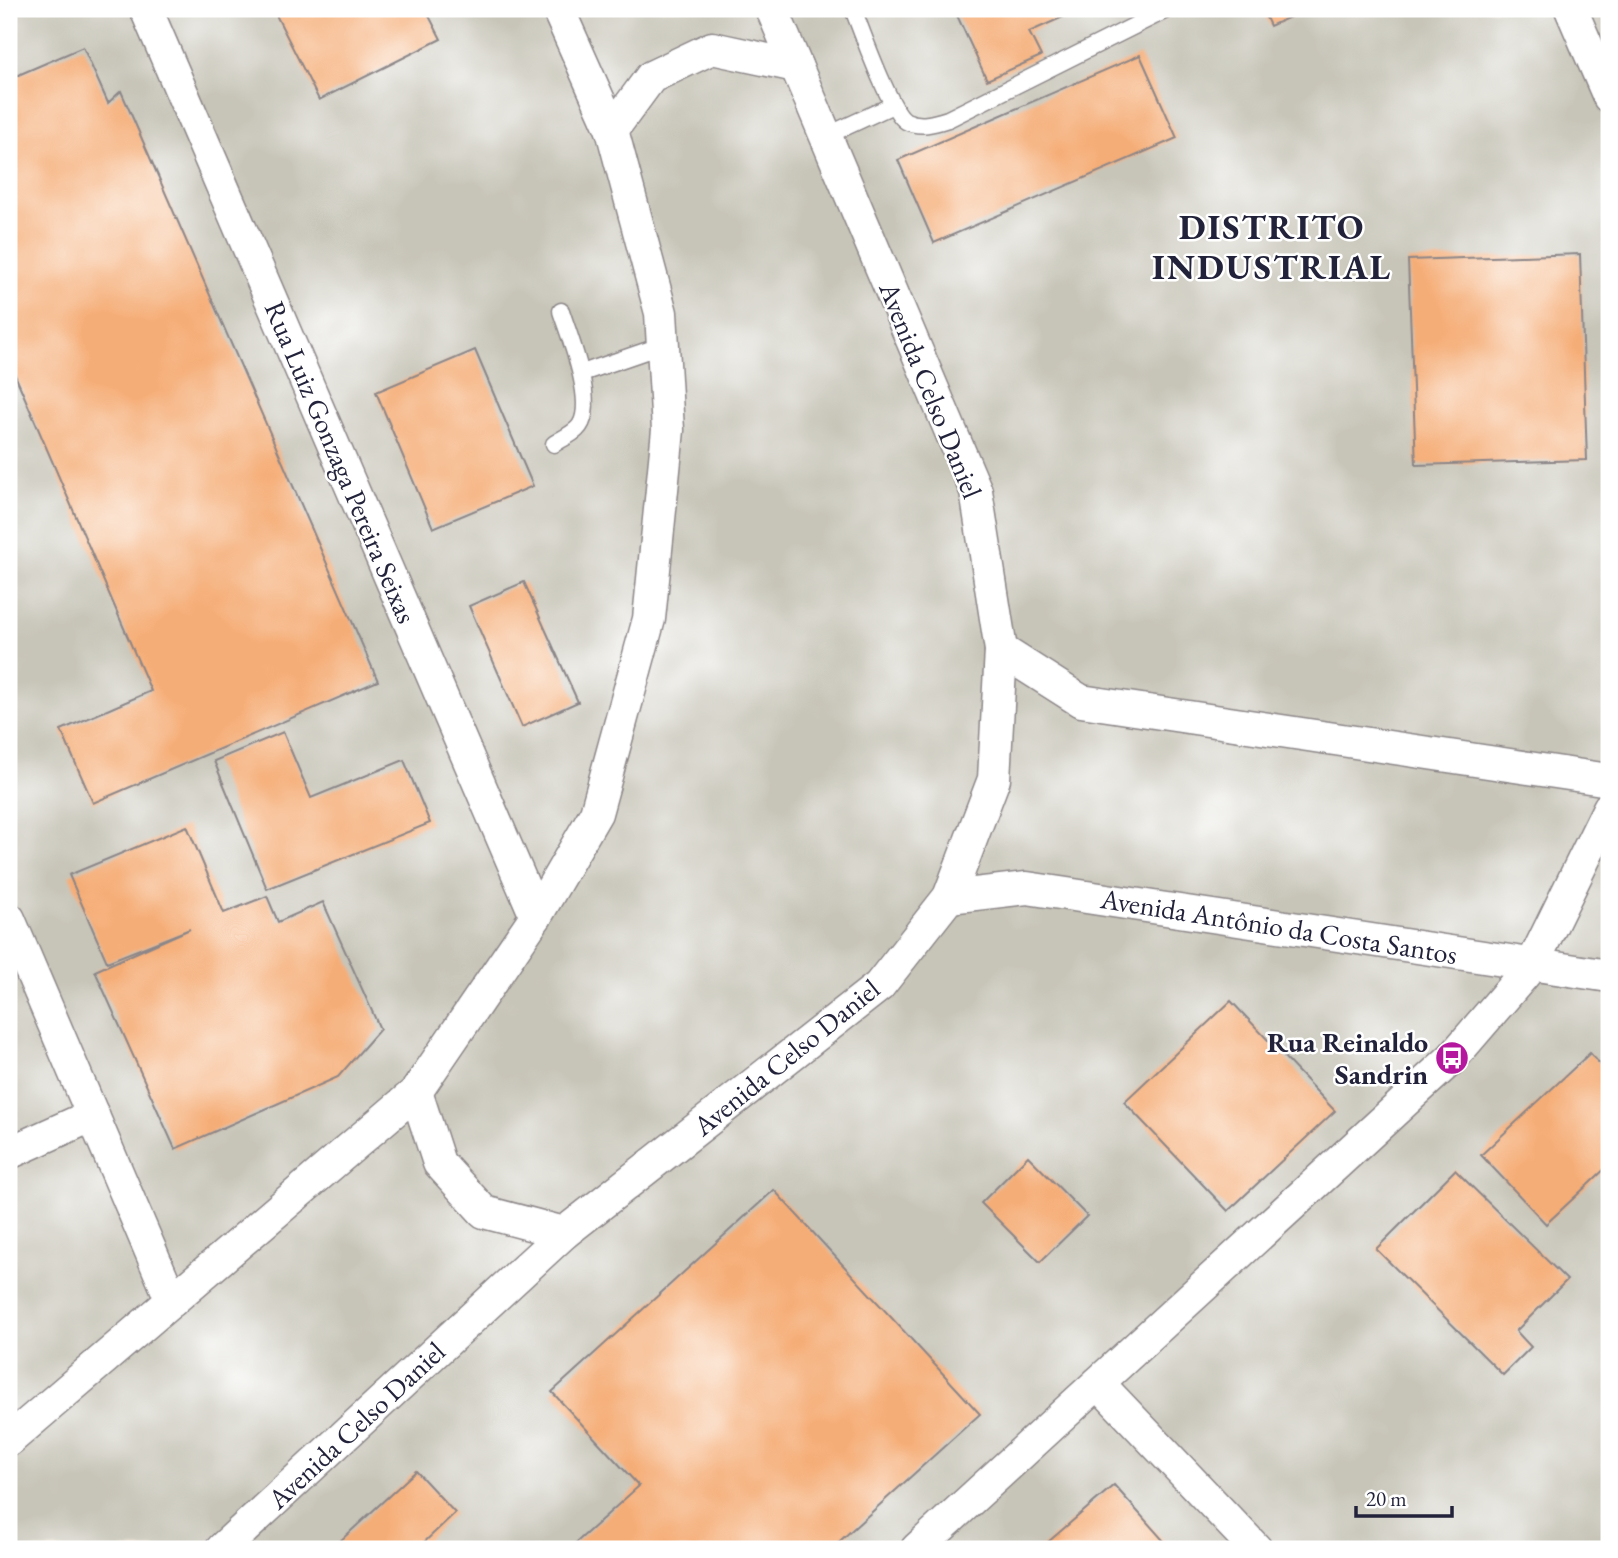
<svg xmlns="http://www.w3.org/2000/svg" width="1618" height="1558" viewBox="0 0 1618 1558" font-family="'EB Garamond',serif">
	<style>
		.industrial { fill: #c7c5b8 }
		.building { fill: #f5ad77 }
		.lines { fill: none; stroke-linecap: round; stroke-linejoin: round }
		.lane-casing { stroke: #8c8688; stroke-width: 19 }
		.street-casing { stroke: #8c8688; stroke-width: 35 }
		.lane { stroke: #fff; stroke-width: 16 }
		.street { stroke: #fff; stroke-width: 32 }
		.labels { text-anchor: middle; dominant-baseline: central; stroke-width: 5; stroke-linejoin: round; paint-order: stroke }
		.street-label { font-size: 28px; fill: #22223b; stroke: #fff }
		.poi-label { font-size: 28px; font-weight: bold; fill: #22223b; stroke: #fff; text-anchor: end }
		.district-label { font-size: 35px; font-weight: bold; letter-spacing: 2px; fill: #22223b; stroke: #fff }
	</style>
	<rect width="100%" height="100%" fill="#fff"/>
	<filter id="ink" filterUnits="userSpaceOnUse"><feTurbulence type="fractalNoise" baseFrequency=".0143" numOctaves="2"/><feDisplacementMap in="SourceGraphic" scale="14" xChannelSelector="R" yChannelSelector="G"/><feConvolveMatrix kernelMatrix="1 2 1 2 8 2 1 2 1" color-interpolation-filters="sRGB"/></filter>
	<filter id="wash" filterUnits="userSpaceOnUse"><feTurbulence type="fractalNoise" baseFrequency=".00686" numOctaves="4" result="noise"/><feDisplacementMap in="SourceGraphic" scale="28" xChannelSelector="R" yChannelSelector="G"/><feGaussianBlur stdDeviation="1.57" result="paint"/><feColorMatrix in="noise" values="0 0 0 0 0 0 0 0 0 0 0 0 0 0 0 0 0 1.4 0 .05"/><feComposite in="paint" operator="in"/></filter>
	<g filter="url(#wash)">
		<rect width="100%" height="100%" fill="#f5e9d4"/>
		<rect class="industrial" x="9" y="9" width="1600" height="1540"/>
		<g id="blocks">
			<g class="building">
				<path d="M 273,9 L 439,9 L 428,14 L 441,39 L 319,100 Z"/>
				<path d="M 954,9 L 1081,9 L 1029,32 L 1041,56 L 987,80 Z"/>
				<path d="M 1262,9 L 1308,9 L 1270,26 Z"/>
				<path d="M 83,47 L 108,103 L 121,91 L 378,681 L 93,803 L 61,730 L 151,691 L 9,361 L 9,79 Z"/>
				<path d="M 1140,55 L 1177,138 L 934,243 L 898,160 Z"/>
				<path d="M 1580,254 L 1587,460 L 1416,465 L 1408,260 Z"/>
				<path d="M 475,350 L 533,486 L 433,528 L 376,392 Z"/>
				<path d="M 524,582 L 578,702 L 522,727 L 469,606 Z"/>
				<path d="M 283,732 L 311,798 L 404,760 L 430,823 L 267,889 L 214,761 Z"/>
				<path d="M 187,826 L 224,913 L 267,896 L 278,922 L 323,902 L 380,1029 L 338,1077 L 175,1149 L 95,971 L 190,929 L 107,962 L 69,875 Z"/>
				<path d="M 1231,1001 L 1335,1111 L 1228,1211 L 1124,1102 Z"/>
				<path d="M 1590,1053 L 1609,1074 L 1609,1165 L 1546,1224 L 1481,1155 Z"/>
				<path d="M 1028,1156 L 1087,1216 L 1040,1262 L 981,1203 Z"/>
				<path d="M 1455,1170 L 1567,1280 L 1516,1331 L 1531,1347 L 1503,1375 L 1376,1249 Z"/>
				<path d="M 774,1190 L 980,1414 L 831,1549 L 569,1549 L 639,1486 L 552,1392 Z"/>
				<path d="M 416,1471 L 455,1513 L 417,1549 L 345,1549 L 339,1542 Z"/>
				<path d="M 1114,1485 L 1171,1549 L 1040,1549 Z"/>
			</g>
		</g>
	</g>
	<g filter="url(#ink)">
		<use href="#blocks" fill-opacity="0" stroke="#8c8688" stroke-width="2"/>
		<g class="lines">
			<g class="lane-casing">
				<g id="lane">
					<path d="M 853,9 C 861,29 890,112 906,121 C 920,128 935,123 948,119 L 1166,10"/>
					<path d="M 826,136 L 893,105"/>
					<path d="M 582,373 L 663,345"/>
					<path d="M 554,444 C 561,439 571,435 577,429 C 599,408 569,336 561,311"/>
				</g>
			</g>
			<g class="street-casing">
				<g id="street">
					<path d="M 146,9 L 536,916"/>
					<path d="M 1571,9 L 1609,97"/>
					<path d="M 612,130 L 651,77 L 712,48 L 796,66"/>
					<path d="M 1001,650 L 1081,701 L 1609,780"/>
					<path d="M 949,897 L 1027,888 L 1609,976"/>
					<path d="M 9,919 L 172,1301"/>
					<path d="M 416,1092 L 439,1163 L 484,1212 L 564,1233"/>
					<path d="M 9,1153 L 93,1115"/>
					<path d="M 1098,1383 L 1256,1549"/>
					<path d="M 9,1440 L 416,1092 L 536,916 L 596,813 L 649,619 L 668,430 L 661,313 L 612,130 L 558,9"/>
					<path d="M 222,1549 L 564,1233 L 879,986 L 949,897 L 994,779 L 1001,650 L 976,491 L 772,9"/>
					<path d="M 917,1549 L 1452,1058 L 1532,965 L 1609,808"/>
				</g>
			</g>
			<use href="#lane" class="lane"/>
			<use href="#street" class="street"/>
		</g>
	</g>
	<defs>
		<g id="bus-disc" transform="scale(1.75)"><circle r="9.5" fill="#b5179e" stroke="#fff"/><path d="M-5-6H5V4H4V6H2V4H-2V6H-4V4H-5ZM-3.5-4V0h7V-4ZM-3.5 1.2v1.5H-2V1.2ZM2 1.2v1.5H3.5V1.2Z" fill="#fff"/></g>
	</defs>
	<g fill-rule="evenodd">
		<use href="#bus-disc" x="1452" y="1058"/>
	</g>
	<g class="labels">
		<g class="street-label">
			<text transform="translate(931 390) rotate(68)">Avenida Celso Daniel</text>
			<text transform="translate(341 462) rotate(67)">Rua Luiz Gonzaga Pereira Seixas</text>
			<text transform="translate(1279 926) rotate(9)">Avenida Antônio da Costa Santos</text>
			<text transform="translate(786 1057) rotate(-39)">Avenida Celso Daniel</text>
			<text transform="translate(356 1425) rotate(-43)">Avenida Celso Daniel</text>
		</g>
		<g class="poi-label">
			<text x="1428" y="1042">Rua Reinaldo<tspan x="1428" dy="32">Sandrin</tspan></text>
		</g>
		<g class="district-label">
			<text x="1272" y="226">DISTRITO<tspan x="1272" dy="40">INDUSTRIAL</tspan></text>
		</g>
	</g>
	<rect width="1618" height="1558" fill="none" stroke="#fff" stroke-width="35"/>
	<path d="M1356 1506v10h96v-10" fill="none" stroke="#22223b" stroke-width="3.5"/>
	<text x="1366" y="1506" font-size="21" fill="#22223b" stroke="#ffffff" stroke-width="5" paint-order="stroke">20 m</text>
</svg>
